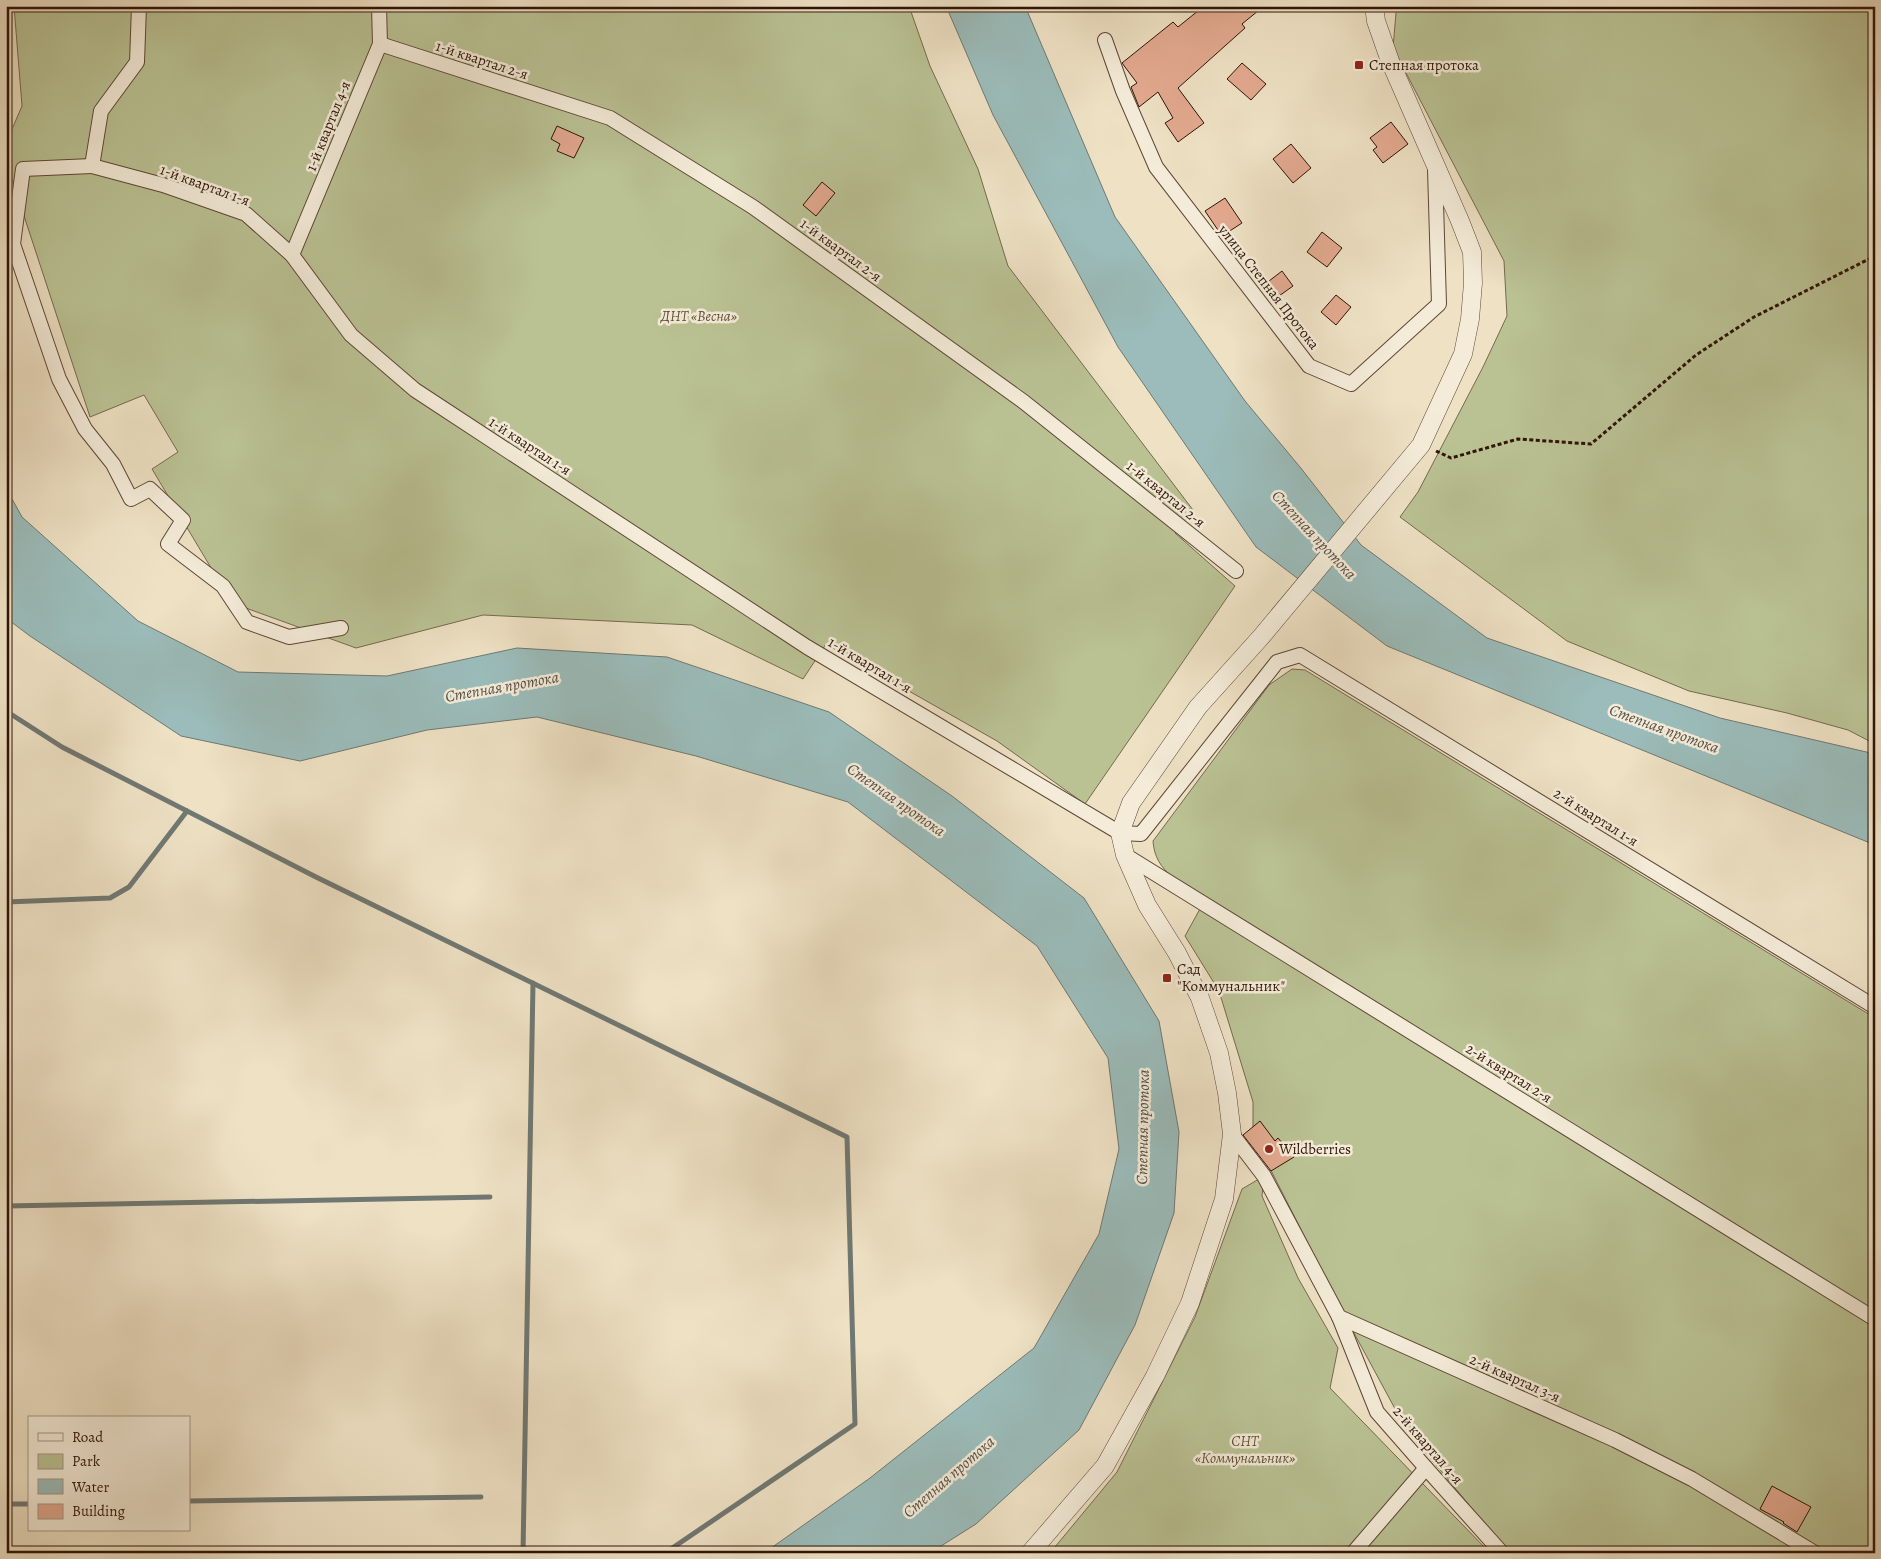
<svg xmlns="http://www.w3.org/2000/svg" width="1881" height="1559" viewBox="0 0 1881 1559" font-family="Alegreya,serif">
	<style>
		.green { fill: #bac294; stroke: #746a4e }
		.water { fill: #9bbcba; stroke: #707872 }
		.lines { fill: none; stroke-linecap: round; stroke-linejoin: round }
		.stream { stroke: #707872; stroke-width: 5 }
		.building { fill: #e2a98f; stroke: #2f1307 }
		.minor-casing { stroke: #5f4636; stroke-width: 16 }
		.tertiary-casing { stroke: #5f4636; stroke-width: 19 }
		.path { stroke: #2f1307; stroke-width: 3; stroke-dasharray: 4 2.5; stroke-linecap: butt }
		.minor { stroke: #f4ecd9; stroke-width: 14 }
		.tertiary { stroke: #f4ecd9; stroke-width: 18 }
		.poi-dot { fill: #8f2418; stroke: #f4ecd9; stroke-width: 2 }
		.labels { text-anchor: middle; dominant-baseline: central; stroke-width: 5; stroke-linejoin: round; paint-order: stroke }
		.street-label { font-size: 15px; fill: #2f1307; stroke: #f4ecd9 }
		.poi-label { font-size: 15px; fill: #2f1307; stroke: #f4ecd9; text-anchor: start }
		.park-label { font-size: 15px; font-style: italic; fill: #605038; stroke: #f4ecd9 }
		.water-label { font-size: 16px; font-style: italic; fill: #554e46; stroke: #f4ecd9 }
	</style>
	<rect width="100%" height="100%" fill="#eee1c4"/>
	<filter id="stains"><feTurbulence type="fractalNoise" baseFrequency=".004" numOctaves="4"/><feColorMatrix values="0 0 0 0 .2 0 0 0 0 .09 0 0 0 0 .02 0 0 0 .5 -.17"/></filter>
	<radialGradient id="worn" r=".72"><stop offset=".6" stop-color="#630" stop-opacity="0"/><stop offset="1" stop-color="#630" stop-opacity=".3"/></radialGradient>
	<g class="green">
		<path d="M 14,6 L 909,6 L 930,66 L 978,169 L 1008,266 L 1193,510 L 1175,533 L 1235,586 L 1085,804 L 997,741 L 826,644 L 803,679 L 692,625 L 483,615 L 356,648 L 232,603 L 152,469 L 178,452 L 144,395 L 90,417 L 6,161 L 6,143 L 22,106 Z"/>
		<path d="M 1398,6 L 1875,6 L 1875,744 L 1848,730 L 1787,713 L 1689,691 L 1567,641 L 1400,517 L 1418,492 L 1483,367 L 1507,316 L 1504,261 L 1393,48 L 1396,13 Z"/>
		<path d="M 1292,669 L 1305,670 L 1875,1018 L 1875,1553 L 1511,1553 L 1499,1541 L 1406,1429 L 1348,1322 L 1253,1135 L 1253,1102 L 1219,991 L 1185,936 L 1206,898 C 1182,883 1155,873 1153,841 L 1269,685 Z"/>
		<path d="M 1264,1176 L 1262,1196 L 1298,1278 L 1338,1348 L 1330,1388 L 1490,1553 L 1050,1553 L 1117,1472 L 1195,1317 L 1242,1189 Z"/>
	</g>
	<g class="water">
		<path d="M 946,6 L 1025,6 L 1115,217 L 1245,401 L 1300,467 L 1361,545 L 1487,638 L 1720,718 L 1875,754 L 1875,845 L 1387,646 L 1256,547 L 1118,347 L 993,115 Z"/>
		<path d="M 6,488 L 22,517 L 138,621 L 238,672 L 387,676 L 517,648 L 667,657 L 829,712 L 952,796 L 1084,898 L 1159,1021 L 1179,1132 L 1174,1213 L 1135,1325 L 1079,1430 L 976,1524 L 930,1553 L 764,1553 L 870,1478 L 1034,1348 L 1099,1234 L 1119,1149 L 1108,1058 L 1037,946 L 848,802 L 696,756 L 537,717 L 427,730 L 300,761 L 181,736 L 30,636 L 6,618 Z"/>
	</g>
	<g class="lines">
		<g class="stream">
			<path d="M 6,711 L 62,747 L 314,876 L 847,1137 L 855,1424 L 665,1553"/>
			<path d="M 6,902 L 110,898 L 129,887 L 187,811"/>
			<path d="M 6,1206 L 490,1197"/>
			<path d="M 189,1501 L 481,1497"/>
			<path d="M 6,1504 L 29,1504"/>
			<path d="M 523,1553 L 533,983"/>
		</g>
	</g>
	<g class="building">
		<path d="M 1204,6 L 1264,6 L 1242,24 L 1245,28 L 1178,88 L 1204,123 L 1178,142 L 1165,123 L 1173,118 L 1158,92 L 1139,107 L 1131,87 L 1137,83 L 1122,63 L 1173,22 L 1178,27 Z"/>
		<path d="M 1242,63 L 1266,84 L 1251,100 L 1227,79 Z"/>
		<path d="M 1391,122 L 1408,144 L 1383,163 L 1373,150 L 1377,147 L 1370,138 Z"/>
		<path d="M 557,126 L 584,138 L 574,158 L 557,151 L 560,144 L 551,139 Z"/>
		<path d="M 1291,144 L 1311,168 L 1293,183 L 1273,159 Z"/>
		<path d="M 822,182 L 835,193 L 816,216 L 803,205 Z"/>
		<path d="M 1225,198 L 1242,223 L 1222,236 L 1205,211 Z"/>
		<path d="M 1322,232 L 1342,248 L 1327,267 L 1307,252 Z"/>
		<path d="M 1282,271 L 1293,286 L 1279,296 L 1269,281 Z"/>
		<path d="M 1336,295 L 1351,307 L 1336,325 L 1321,312 Z"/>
		<path d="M 1260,1121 L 1275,1141 L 1278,1138 L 1294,1157 L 1271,1171 L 1243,1135 Z"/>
		<path d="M 1772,1486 L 1811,1507 L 1797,1532 L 1783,1523 L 1784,1522 L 1760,1509 Z"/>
	</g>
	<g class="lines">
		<g class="minor-casing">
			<g id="minor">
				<path d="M 139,6 L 137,62 L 101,111 L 92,166 L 163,185 L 246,214 L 292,255 L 351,335 L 415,390 L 807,647 L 1120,833 L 1141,834 L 1277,662 L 1300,655 L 1875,1007"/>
				<path d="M 1105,40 L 1123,91 L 1156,167 L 1309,366 L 1351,384 L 1439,304 L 1435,169"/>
				<path d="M 380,44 L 610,118 L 753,207 L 1024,402 L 1236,571"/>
				<path d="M 92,166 L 23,169 L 13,244 L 59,379 L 85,429 L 113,464 L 131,499 L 150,489 L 183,520 L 168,544 L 223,586 L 247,622 L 289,637 L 341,628"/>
				<path d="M 292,255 L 380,44 L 379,6"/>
				<path d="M 1125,855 L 1875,1319"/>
				<path d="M 1232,1134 L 1264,1176 L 1339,1317 L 1615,1440 L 1692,1479 L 1815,1553"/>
				<path d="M 1339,1317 L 1377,1412 L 1426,1468 L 1502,1553"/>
				<path d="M 1353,1553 L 1426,1468"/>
			</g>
		</g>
		<g class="tertiary-casing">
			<path id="tertiary" d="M 1030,1553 L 1105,1466 L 1155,1376 L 1190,1303 L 1224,1199 L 1232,1134 L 1227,1093 L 1219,1053 L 1200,998 L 1177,953 L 1147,905 L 1125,855 L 1120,833 L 1131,803 L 1198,707 L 1261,637 L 1421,445 L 1463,354 L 1470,319 L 1473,283 L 1472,252 L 1460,221 L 1390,61 L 1376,21 L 1374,6"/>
		</g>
		<path class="path" d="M 1436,451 L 1451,458 L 1518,439 L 1591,444 L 1696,355 L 1754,317 L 1875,256"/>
		<use href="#minor" class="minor"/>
		<use href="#tertiary" class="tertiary"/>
	</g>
	<g class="poi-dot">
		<rect x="1354" y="60" width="10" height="10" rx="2.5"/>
		<rect x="1162" y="973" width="10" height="10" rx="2.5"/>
		<circle cx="1269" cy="1149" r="5"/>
	</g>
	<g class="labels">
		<g class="street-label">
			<text transform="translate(482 60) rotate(18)">1-й квартал 2-я</text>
			<text transform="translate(328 126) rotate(-68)">1-й квартал 4-я</text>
			<text transform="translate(205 185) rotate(20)">1-й квартал 1-я</text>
			<text transform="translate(841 250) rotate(36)">1-й квартал 2-я</text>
			<text transform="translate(1269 287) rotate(52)">улица Степная Протока</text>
			<text transform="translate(530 446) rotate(33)">1-й квартал 1-я</text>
			<text transform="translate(1166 494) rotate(39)">1-й квартал 2-я</text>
			<text transform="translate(870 665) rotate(31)">1-й квартал 1-я</text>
			<text transform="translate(1596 817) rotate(32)">2-й квартал 1-я</text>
			<text transform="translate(1509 1073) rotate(32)">2-й квартал 2-я</text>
			<text transform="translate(1515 1378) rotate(24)">2-й квартал 3-я</text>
			<text transform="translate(1428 1445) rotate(49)">2-й квартал 4-я</text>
		</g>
		<g class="poi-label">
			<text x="1369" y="65">Степная протока</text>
			<text x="1177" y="969">Сад<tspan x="1177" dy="17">"Коммунальник"</tspan></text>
			<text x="1279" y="1149">Wildberries</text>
		</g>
		<g class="park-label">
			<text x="699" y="316">ДНТ «Весна»</text>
			<text x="1245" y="1441">СНТ<tspan x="1245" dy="17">«Коммунальник»</tspan></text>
		</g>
		<g class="water-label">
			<text transform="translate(1314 535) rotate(47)">Степная протока</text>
			<text transform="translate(502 687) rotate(-10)">Степная протока</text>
			<text transform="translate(1664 729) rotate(20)">Степная протока</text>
			<text transform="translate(896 800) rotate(35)">Степная протока</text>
			<text transform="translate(1143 1127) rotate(-89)">Степная протока</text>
			<text transform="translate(949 1477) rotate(-41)">Степная протока</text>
		</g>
	</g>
	<rect width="1881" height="1559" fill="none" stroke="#eee1c4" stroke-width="25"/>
	<rect x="8" y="8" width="1866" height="1544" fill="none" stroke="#2f1307" stroke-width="2.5"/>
	<rect x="12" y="12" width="1856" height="1534" fill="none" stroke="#2f1307"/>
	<rect x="28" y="1416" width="162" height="115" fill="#f4ecd9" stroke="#a59585"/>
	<rect x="38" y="1433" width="25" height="8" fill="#f4ecd9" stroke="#a59585"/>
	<text x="72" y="1442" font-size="15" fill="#2f1307">Road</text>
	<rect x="38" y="1454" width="25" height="15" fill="#bac294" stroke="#a59585"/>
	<text x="72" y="1466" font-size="15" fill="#2f1307">Park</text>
	<rect x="38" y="1479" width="25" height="15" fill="#9bbcba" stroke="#a59585"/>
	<text x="72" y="1492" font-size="15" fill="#2f1307">Water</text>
	<rect x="38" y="1504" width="25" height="15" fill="#e2a98f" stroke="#a59585"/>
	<text x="72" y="1516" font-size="15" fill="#2f1307">Building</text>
	<rect width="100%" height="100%" filter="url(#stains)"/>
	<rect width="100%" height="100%" fill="url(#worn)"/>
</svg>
